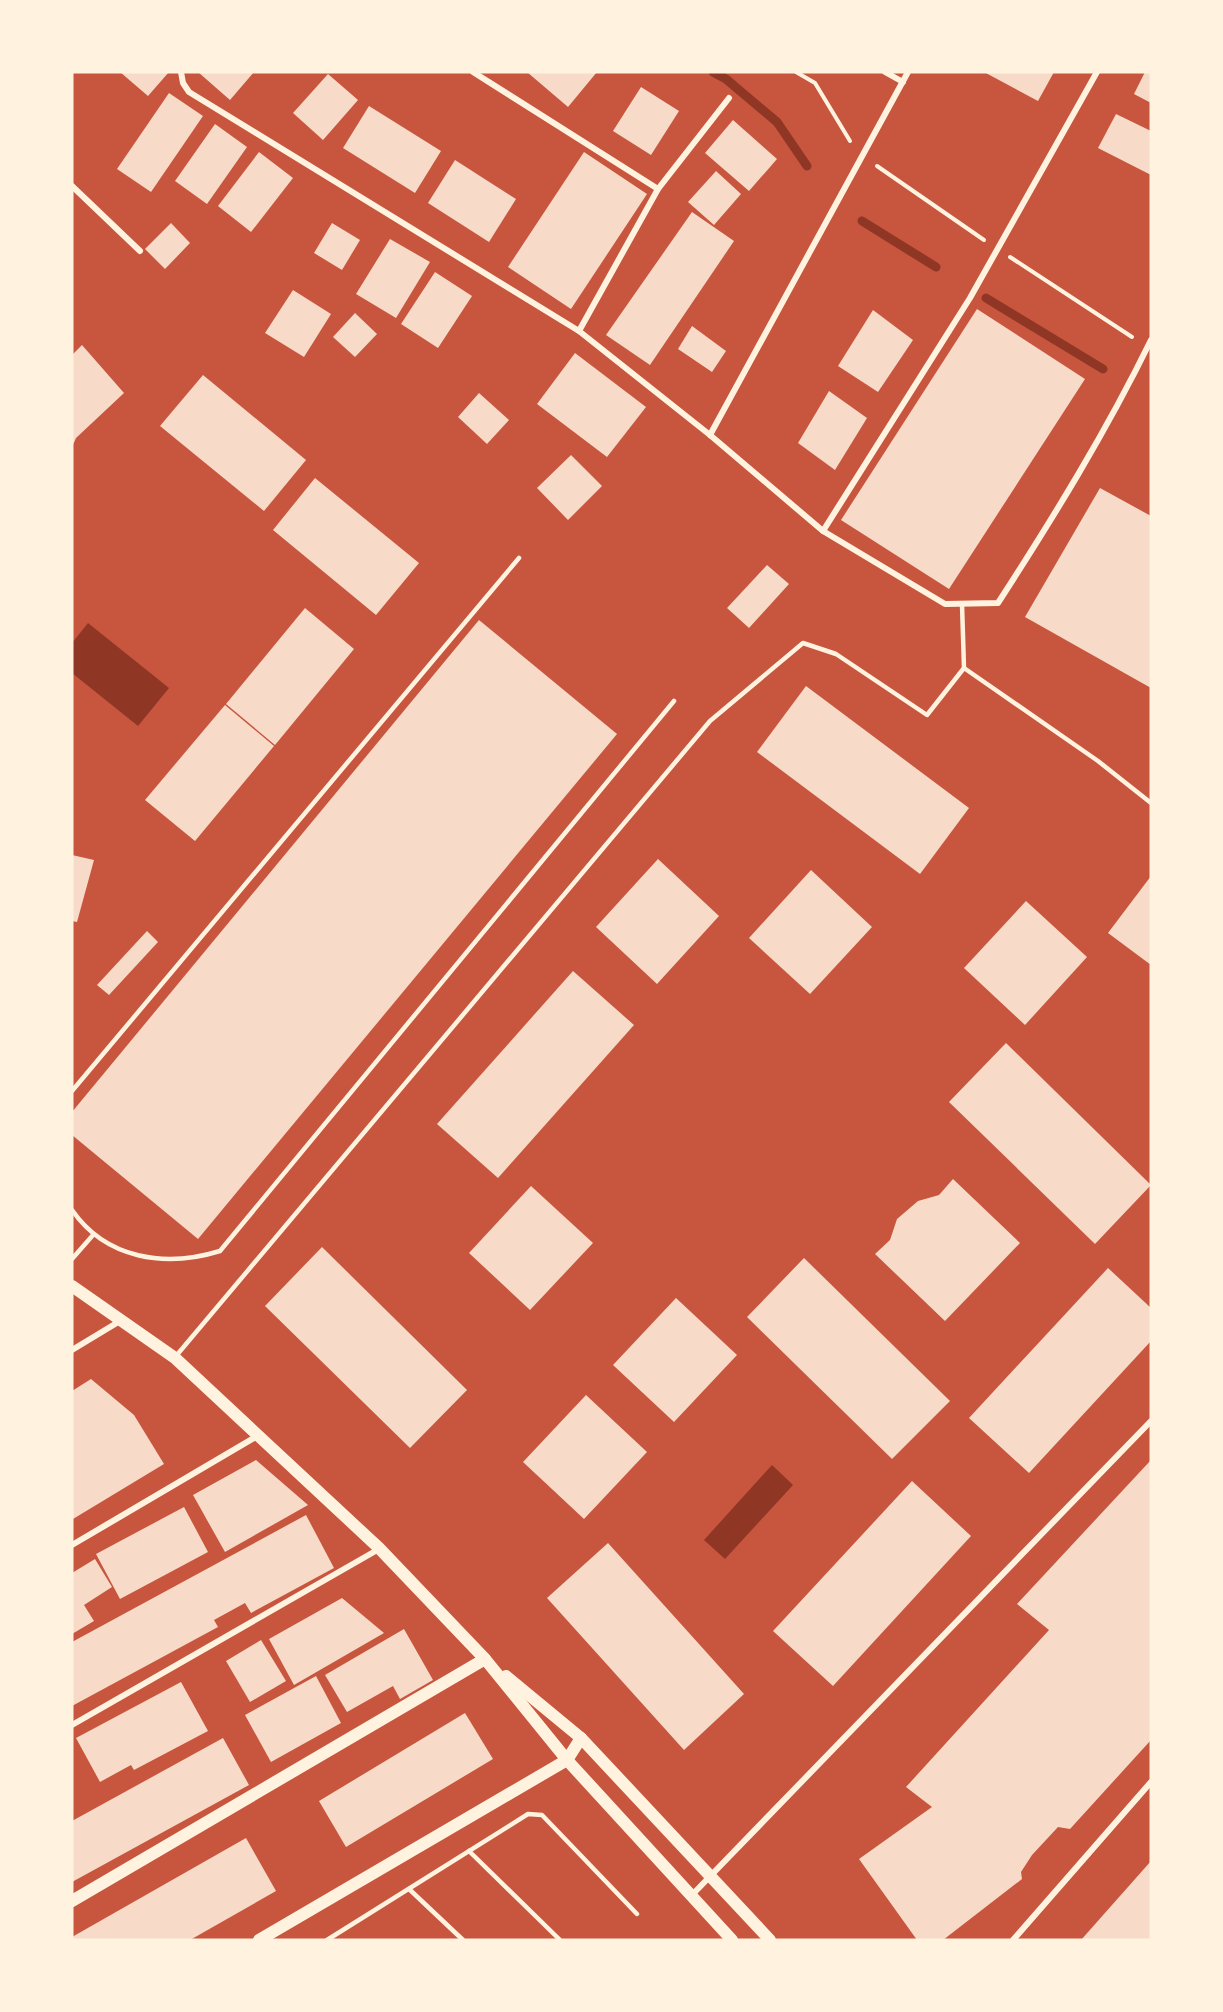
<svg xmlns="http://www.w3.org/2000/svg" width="1223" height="2012" viewBox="0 0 1223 2012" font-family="'Golos Text',sans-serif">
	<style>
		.water { fill: #8f3625 }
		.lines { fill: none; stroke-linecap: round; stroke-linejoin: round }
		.stream { stroke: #8f3625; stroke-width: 9 }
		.building { fill: #f7dbc8 }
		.path { stroke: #fff3e0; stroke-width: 4 }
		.service { stroke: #fff3e0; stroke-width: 4.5 }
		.minor { stroke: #fff3e0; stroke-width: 6 }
		.secondary { stroke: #fff3e0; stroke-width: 12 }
	</style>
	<rect width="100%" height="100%" fill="#c8553d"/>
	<g class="water">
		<path d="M 88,623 L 169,688 L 138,726 L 72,673 L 72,643 Z"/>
		<path d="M 772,1465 L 793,1485 L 725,1559 L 704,1540 Z"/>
	</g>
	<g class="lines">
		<g class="stream">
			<path d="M 713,72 L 726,79 L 777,122 L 807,166"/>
			<path d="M 862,221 L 936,267"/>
			<path d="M 986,298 L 1103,369"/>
		</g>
	</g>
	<g class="building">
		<path d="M 120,72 L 169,72 L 148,96 Z"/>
		<path d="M 198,72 L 254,72 L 230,100 Z"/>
		<path d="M 527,72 L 597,72 L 568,107 Z"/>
		<path d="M 984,72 L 1054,72 L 1038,101 Z"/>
		<path d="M 1145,72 L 1151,72 L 1151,103 L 1134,94 Z"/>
		<path d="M 328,74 L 358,100 L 323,140 L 293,113 Z"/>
		<path d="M 641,87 L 679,111 L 651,155 L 613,131 Z"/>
		<path d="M 169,93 L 203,116 L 151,192 L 117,169 Z"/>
		<path d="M 369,106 L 441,151 L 415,193 L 343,148 Z"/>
		<path d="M 1116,114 L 1151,131 L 1151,175 L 1098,148 Z"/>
		<path d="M 733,120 L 777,159 L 749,191 L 705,153 Z"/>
		<path d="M 215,124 L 247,147 L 207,204 L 175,181 Z"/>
		<path d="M 259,152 L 293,178 L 251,232 L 218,206 Z"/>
		<path d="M 584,152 L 647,194 L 571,309 L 508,267 Z"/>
		<path d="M 455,160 L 516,199 L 489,242 L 428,203 Z"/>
		<path d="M 716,171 L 741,194 L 714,225 L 688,202 Z"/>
		<path d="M 692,212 L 734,241 L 650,365 L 606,335 Z"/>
		<path d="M 171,223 L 190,243 L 165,269 L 145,249 Z"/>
		<path d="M 332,223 L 360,240 L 342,270 L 314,253 Z"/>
		<path d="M 390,239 L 430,262 L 396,318 L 356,294 Z"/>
		<path d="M 435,272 L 472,296 L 438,348 L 401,324 Z"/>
		<path d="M 293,290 L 331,314 L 304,357 L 265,333 Z"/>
		<path d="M 977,309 L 1085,379 L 949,589 L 841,520 Z"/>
		<path d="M 873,310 L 913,340 L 878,392 L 838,366 Z"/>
		<path d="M 355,313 L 377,334 L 355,357 L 333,337 Z"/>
		<path d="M 692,326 L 726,351 L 712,372 L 678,349 Z"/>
		<path d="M 82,345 L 124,393 L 76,438 L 72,447 L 72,355 Z"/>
		<path d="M 575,353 L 646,407 L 607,457 L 537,404 Z"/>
		<path d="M 203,375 L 306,460 L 264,511 L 160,426 Z"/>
		<path d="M 829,391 L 867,418 L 835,470 L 798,443 Z"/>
		<path d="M 479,393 L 509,420 L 487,444 L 458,417 Z"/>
		<path d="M 571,455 L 602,486 L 568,520 L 537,488 Z"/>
		<path d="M 315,478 L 419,563 L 376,615 L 273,530 Z"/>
		<path d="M 1100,488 L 1151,516 L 1151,688 L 1025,617 Z"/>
		<path d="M 767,565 L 789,584 L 749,628 L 727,608 Z"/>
		<path d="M 305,608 L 354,649 L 275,745 L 226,704 Z"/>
		<path d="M 479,620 L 617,734 L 198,1239 L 72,1135 L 72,1112 Z"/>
		<path d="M 806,686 L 969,808 L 920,874 L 757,752 Z"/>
		<path d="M 225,705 L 274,746 L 195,841 L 145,800 Z"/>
		<path d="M 72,855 L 94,860 L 77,922 L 72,921 Z"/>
		<path d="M 658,859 L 719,916 L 657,984 L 596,927 Z"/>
		<path d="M 811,870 L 872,927 L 810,994 L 749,938 Z"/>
		<path d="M 1151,876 L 1151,965 L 1108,933 Z"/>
		<path d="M 1026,901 L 1087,957 L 1025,1025 L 964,968 Z"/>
		<path d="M 147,931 L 158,942 L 109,995 L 97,985 Z"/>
		<path d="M 573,971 L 634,1025 L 498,1178 L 437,1124 Z"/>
		<path d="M 1006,1043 L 1151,1185 L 1095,1244 L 949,1102 Z"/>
		<path d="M 953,1179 L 1020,1243 L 945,1321 L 875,1254 L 890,1240 L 897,1219 L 918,1201 L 939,1195 Z"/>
		<path d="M 531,1186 L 593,1243 L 530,1310 L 469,1253 Z"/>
		<path d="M 322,1247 L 467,1390 L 410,1448 L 265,1306 Z"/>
		<path d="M 804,1258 L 950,1401 L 892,1459 L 747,1317 Z"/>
		<path d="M 1108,1268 L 1151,1308 L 1151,1341 L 1029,1473 L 969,1418 Z"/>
		<path d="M 676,1298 L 737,1355 L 674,1422 L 613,1365 Z"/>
		<path d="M 91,1379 L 134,1415 L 164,1464 L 73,1519 L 72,1391 Z"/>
		<path d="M 586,1395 L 647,1452 L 584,1519 L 523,1462 Z"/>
		<path d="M 256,1460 L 308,1505 L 225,1552 L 193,1495 Z"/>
		<path d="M 1151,1460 L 1151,1740 L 1070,1829 L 1058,1827 L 1032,1855 L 1021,1872 L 1022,1879 L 943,1940 L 917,1940 L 859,1859 L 932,1807 L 906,1787 L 1049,1630 L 1017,1604 Z"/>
		<path d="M 912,1481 L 971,1536 L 833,1686 L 773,1631 Z"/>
		<path d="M 184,1507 L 208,1552 L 120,1599 L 96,1554 Z"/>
		<path d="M 306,1515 L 334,1568 L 251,1613 L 245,1603 L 214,1620 L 218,1627 L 72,1706 L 72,1642 Z"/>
		<path d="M 608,1543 L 744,1694 L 684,1750 L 547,1598 Z"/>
		<path d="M 95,1559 L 112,1587 L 84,1605 L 94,1621 L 72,1634 L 72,1573 Z"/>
		<path d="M 342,1598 L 384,1633 L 294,1685 L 269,1639 Z"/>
		<path d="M 404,1629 L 433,1680 L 400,1699 L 393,1686 L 347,1712 L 325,1675 Z"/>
		<path d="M 261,1640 L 286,1681 L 250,1702 L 226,1661 Z"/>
		<path d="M 316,1676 L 341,1723 L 271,1762 L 245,1715 Z"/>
		<path d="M 181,1682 L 208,1731 L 134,1770 L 131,1765 L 100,1782 L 76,1738 Z"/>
		<path d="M 465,1713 L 493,1759 L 346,1847 L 319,1801 Z"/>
		<path d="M 223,1738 L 249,1785 L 72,1882 L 72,1821 Z"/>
		<path d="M 246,1838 L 276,1891 L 190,1940 L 72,1940 L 72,1937 Z"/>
		<path d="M 1151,1861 L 1151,1940 L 1081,1940 Z"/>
	</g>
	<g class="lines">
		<g class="path">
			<path d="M 796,72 L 815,83 L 850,141"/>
			<path d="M 877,166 L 984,240"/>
			<path d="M 1010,257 L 1132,337"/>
		</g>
		<g class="service">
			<path d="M 962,604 L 964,668 L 1098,761 L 1151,803"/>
			<path d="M 72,1091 L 519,558"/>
			<path d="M 72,1210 C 106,1259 165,1268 220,1251 L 674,701"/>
			<path d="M 72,1259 L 93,1235"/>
			<path d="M 176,1356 L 710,721 L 803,643 L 836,654 L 927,715 L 964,668"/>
			<path d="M 469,1851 L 560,1940"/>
			<path d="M 409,1889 L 463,1940"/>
			<path d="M 327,1940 L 528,1814 L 542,1815 L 637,1914"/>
		</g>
		<g class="minor">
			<path d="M 181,72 L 183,83 L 189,92 L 579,331"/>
			<path d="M 473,72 L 658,189 L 579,331 L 710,435 L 823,531 L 945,604 L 998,603 C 1053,518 1106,432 1151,340"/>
			<path d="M 885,72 L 903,82"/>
			<path d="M 72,186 L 140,251"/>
			<path d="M 658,189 L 729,98"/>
			<path d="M 710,435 L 908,72"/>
			<path d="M 823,531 L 970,298 L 1097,72"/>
			<path d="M 72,1350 L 120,1321"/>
			<path d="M 72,1545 L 259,1435"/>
			<path d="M 72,1725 L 379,1549"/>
			<path d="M 691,1896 L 1151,1421"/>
			<path d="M 1013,1940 L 1151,1782"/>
		</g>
		<g class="secondary">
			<path d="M 72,1286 L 175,1358 L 379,1548 L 485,1659 L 567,1760 L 732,1940"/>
			<path d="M 506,1676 L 581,1738 L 770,1940"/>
			<path d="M 72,1901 L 485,1659"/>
			<path d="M 259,1940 L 567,1760 L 581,1738"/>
		</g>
	</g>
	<rect width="1223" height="2012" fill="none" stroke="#fff3e0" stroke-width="147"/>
</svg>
